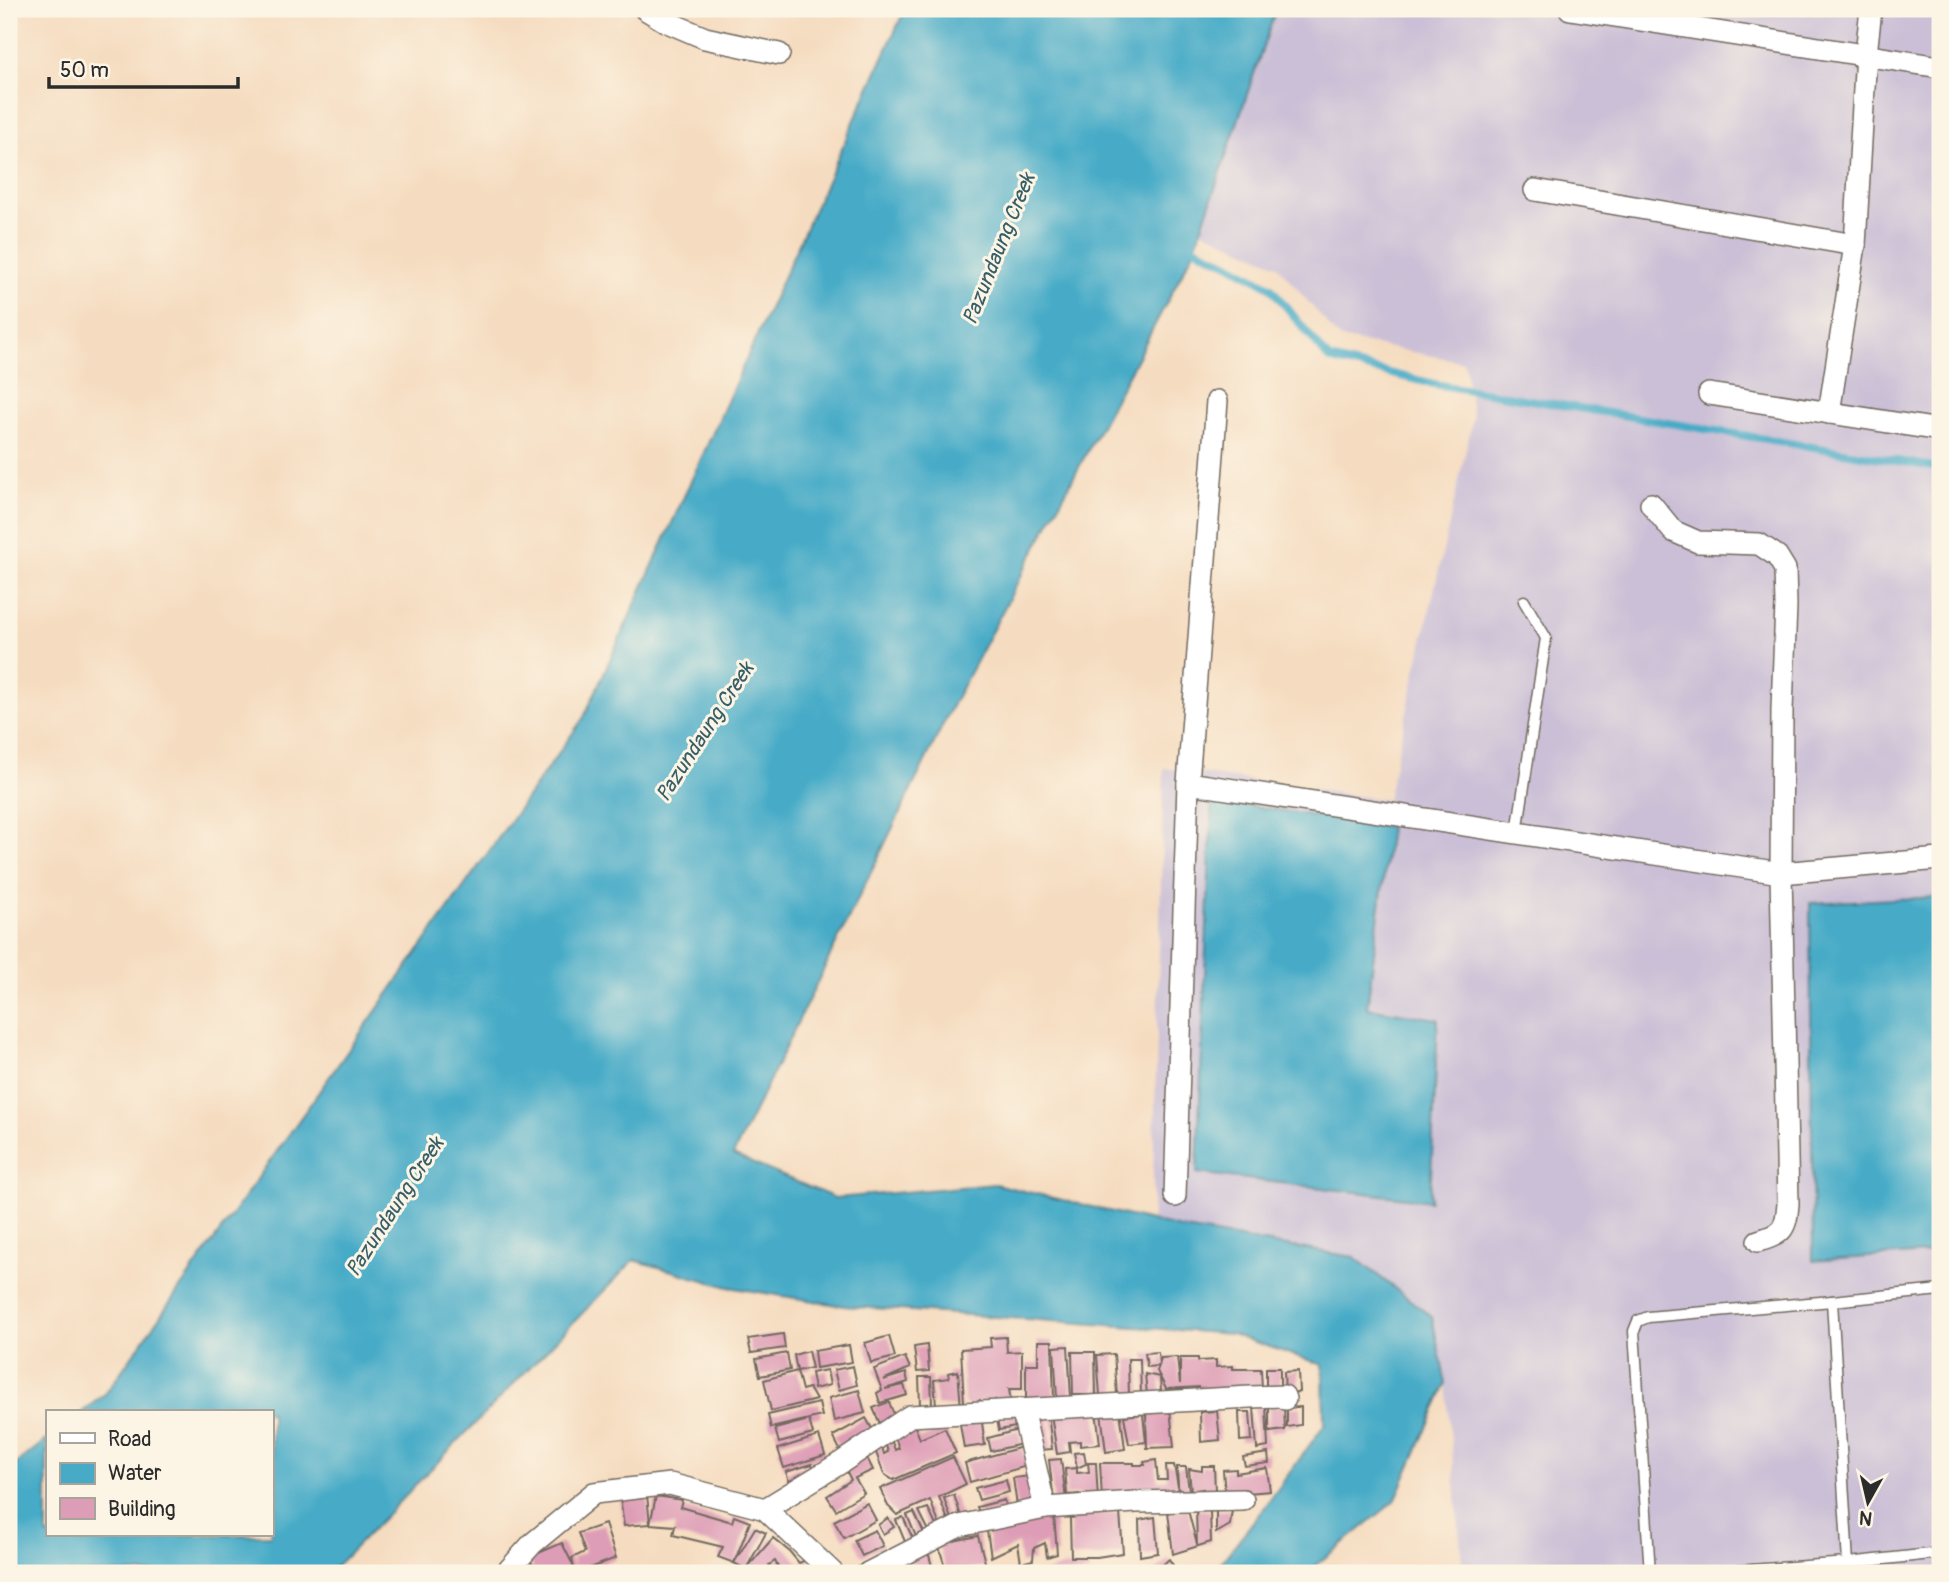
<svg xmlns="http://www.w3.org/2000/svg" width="1949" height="1582" viewBox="0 0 1949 1582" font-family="Pangolin,sans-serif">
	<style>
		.industrial { fill: #cabfd6 }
		.water { fill: #47abc7; stroke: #396b79; stroke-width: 2 }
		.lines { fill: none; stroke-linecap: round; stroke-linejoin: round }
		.stream { stroke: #47abc7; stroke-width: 8 }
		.building { fill: #de9db6 }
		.lane-casing { stroke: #72695f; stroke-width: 13 }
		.street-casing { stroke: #72695f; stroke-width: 24 }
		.lane { stroke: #fff; stroke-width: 10 }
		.street { stroke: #fff; stroke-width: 21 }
		.labels { text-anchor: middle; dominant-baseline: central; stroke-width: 6; stroke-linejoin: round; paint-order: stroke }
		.water-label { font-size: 21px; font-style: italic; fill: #365e69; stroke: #fcf5e5 }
	</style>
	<rect width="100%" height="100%" fill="#fcf5e5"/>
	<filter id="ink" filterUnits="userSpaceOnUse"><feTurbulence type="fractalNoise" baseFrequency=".0143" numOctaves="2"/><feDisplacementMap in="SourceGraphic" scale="14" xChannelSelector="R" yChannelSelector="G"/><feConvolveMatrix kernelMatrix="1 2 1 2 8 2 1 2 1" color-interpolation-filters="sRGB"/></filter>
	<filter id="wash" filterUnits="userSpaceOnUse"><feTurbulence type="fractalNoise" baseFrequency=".00686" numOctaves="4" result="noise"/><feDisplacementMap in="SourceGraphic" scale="28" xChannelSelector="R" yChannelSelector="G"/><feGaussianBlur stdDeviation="1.57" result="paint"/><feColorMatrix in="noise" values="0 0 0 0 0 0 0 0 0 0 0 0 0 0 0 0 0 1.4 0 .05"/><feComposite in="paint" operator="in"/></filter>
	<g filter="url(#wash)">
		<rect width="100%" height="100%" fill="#f5dcc0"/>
		<path class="industrial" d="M 1276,9 L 1940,9 L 1940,1573 L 1463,1573 L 1446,1384 L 1432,1316 L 1185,1229 L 1152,1221 L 1164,768 L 1387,800 L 1473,418 L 1464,362 L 1339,338 L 1277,265 L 1201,230 Z"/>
		<g class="water">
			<path d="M 905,9 L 1276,9 L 1193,253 L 954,702 L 733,1155 L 835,1198 L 995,1184 L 1185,1229 L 1354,1257 L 1432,1317 L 1446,1384 L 1395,1501 L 1306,1573 L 1213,1573 L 1270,1500 L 1324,1425 L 1323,1365 L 1231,1334 L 844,1306 L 728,1287 L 634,1260 L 330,1573 L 9,1573 L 9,1470 L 47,1439 L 47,1535 L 271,1535 L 271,1412 L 82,1412 L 106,1393 L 584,717 Z"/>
			<path d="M 1212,800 L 1390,827 L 1367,1008 L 1438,1019 L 1430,1201 L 1197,1173 Z"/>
			<path d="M 1940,897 L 1940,1252 L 1813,1261 L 1810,903 Z"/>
		</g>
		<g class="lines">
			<path class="stream" d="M 1186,244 L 1227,263 L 1270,287 L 1329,359 L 1434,384 L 1940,468"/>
		</g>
		<g id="blocks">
			<g class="building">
				<path d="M 783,1334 L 785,1348 L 751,1353 L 748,1339 Z"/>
				<path d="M 889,1336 L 895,1357 L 871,1363 L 865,1343 Z"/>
				<path d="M 1006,1337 L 1007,1352 L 1022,1351 L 1022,1389 L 1009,1389 L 1011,1403 L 995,1404 L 995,1400 L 985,1406 L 980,1400 L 972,1408 L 964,1403 L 961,1349 L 991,1347 L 990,1338 Z"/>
				<path d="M 1038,1341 L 1052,1341 L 1054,1399 L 1026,1404 L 1026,1364 L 1038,1364 Z"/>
				<path d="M 849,1345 L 852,1362 L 816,1368 L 814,1351 Z"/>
				<path d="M 927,1345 L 929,1371 L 917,1372 L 914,1347 Z"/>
				<path d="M 1068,1346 L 1071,1398 L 1057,1399 L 1054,1347 Z"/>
				<path d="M 808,1351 L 812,1368 L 797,1371 L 794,1355 Z"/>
				<path d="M 1072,1352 L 1095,1352 L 1096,1395 L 1073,1395 Z"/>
				<path d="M 1158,1352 L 1159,1366 L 1161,1358 L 1177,1357 L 1180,1384 L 1180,1358 L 1198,1358 L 1198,1361 L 1216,1360 L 1216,1367 L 1233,1366 L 1233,1369 L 1261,1369 L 1262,1388 L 1199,1393 L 1199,1387 L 1166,1389 L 1160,1377 L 1161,1392 L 1147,1394 L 1145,1374 L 1160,1377 L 1157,1371 L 1159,1366 L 1147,1367 L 1145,1353 Z"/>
				<path d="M 787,1353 L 790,1370 L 760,1376 L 756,1359 Z"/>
				<path d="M 1114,1354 L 1117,1394 L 1100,1395 L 1097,1355 Z"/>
				<path d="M 905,1357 L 910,1368 L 883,1380 L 906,1373 L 908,1382 L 885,1389 L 904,1385 L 907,1395 L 880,1403 L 877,1393 L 882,1390 L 874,1369 Z"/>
				<path d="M 1128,1359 L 1140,1359 L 1141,1397 L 1129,1397 Z"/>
				<path d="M 853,1366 L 857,1385 L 839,1390 L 834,1370 Z"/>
				<rect x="1266" y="1368" width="14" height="22"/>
				<path d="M 827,1370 L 830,1385 L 814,1389 L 811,1373 Z"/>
				<path d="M 797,1371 L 802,1390 L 809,1388 L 816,1400 L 771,1411 L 764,1380 Z"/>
				<path d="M 958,1371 L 961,1408 L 936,1405 L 934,1380 L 949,1378 L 948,1373 Z"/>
				<path d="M 1298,1371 L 1299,1392 L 1285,1393 L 1284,1372 Z"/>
				<path d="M 919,1377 L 931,1377 L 932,1404 L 920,1405 Z"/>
				<path d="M 859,1390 L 865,1413 L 834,1421 L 829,1398 Z"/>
				<path d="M 889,1402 L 896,1420 L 881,1426 L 873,1408 Z"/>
				<path d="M 819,1403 L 822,1416 L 771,1428 L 768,1415 Z"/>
				<path d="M 1266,1406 L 1268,1447 L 1257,1449 L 1254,1407 Z"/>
				<path d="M 1284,1406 L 1285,1430 L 1269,1432 L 1269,1407 Z"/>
				<path d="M 1301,1407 L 1301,1425 L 1287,1427 L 1287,1408 Z"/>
				<path d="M 1170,1409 L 1174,1447 L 1147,1448 L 1146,1411 Z"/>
				<path d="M 1120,1410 L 1125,1449 L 1106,1452 L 1101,1412 Z"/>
				<path d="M 1096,1411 L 1100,1444 L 1080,1446 L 1080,1441 L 1069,1442 L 1070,1452 L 1057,1454 L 1051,1414 Z"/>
				<path d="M 1217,1411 L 1220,1440 L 1201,1442 L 1200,1412 Z"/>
				<path d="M 1048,1412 L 1052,1449 L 1039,1450 L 1034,1414 Z"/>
				<path d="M 1239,1412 L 1250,1412 L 1252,1440 L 1240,1441 Z"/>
				<path d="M 1018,1414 L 1021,1426 L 999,1430 L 997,1419 Z"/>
				<path d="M 1143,1414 L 1146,1442 L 1129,1444 L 1124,1416 Z"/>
				<path d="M 981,1415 L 985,1445 L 964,1448 L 960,1424 L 965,1424 L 965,1418 Z"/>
				<path d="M 866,1418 L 875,1434 L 841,1452 L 833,1436 Z"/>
				<path d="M 809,1420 L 813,1434 L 779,1443 L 775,1429 Z"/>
				<path d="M 913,1422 L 920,1439 L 945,1428 L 956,1453 L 893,1480 L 884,1474 L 874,1447 L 881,1443 L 884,1454 L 888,1452 L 884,1439 L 890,1437 L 895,1450 L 899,1448 L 894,1435 Z"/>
				<path d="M 1018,1430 L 1022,1444 L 991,1451 L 988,1438 Z"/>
				<path d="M 819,1436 L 825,1455 L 784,1468 L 778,1449 Z"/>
				<path d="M 1022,1447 L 1027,1466 L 970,1482 L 965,1463 Z"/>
				<path d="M 1084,1452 L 1086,1464 L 1077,1468 L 1077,1473 L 1089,1472 L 1088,1463 L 1096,1463 L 1098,1501 L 1079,1496 L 1079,1494 L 1067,1495 L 1065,1469 L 1077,1468 L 1074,1453 Z"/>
				<path d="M 1268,1453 L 1269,1463 L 1245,1466 L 1243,1457 Z"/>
				<path d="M 866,1456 L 873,1470 L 855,1478 L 864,1493 L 836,1510 L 827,1496 L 851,1480 L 844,1466 Z"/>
				<path d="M 953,1457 L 966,1484 L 939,1497 L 950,1525 L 941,1529 L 930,1500 L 897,1515 L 888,1506 L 880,1489 Z"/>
				<path d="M 1061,1459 L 1066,1500 L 1054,1502 L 1049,1460 Z"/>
				<path d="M 1156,1460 L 1158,1480 L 1167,1480 L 1166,1465 L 1174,1465 L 1179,1492 L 1102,1498 L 1100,1463 L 1134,1463 L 1134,1465 L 1145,1465 L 1144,1462 Z"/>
				<path d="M 812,1464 L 815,1473 L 789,1481 L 786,1472 Z"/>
				<path d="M 1202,1466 L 1214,1466 L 1215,1491 L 1203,1493 L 1203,1489 L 1191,1491 L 1189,1469 L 1202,1471 Z"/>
				<path d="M 1177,1467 L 1186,1467 L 1190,1498 L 1179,1501 Z"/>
				<path d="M 1267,1468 L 1270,1491 L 1225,1495 L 1223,1470 L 1236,1469 L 1236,1473 Z"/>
				<path d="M 1030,1476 L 1034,1503 L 1017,1506 L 1013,1478 Z"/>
				<path d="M 1006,1480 L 1009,1492 L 979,1500 L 975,1488 Z"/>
				<path d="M 647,1495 L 650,1524 L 656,1496 L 682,1500 L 680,1507 L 732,1522 L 734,1516 L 750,1522 L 734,1563 L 718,1557 L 723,1547 L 673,1535 L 675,1526 L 650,1524 L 624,1526 L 620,1498 Z"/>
				<path d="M 954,1495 L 962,1519 L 952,1522 L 944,1498 Z"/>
				<path d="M 1004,1500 L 1007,1509 L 980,1516 L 977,1507 Z"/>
				<path d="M 867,1503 L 876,1520 L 844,1538 L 834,1521 Z"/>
				<path d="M 928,1508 L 937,1528 L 929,1531 L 919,1511 Z"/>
				<path d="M 1196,1509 L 1210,1511 L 1211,1542 L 1173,1554 L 1168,1512 L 1188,1510 L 1197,1545 Z"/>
				<path d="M 1232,1510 L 1230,1525 L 1216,1533 L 1216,1511 Z"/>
				<path d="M 914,1512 L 925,1535 L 917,1539 L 907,1515 Z"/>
				<path d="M 1120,1513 L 1123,1553 L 1097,1557 L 1071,1557 L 1070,1518 L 1095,1514 Z"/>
				<path d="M 1054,1514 L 1057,1554 L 1047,1557 L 1045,1543 L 1034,1548 L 1033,1560 L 1021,1563 L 1018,1544 L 991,1557 L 987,1531 Z"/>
				<path d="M 903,1517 L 914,1541 L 906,1544 L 896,1520 Z"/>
				<path d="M 1155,1517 L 1158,1553 L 1140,1556 L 1139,1520 Z"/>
				<path d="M 888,1518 L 894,1527 L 883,1534 L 878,1525 Z"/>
				<path d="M 605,1524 L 616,1558 L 590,1568 L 592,1573 L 575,1573 L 572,1558 L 585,1552 L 578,1533 Z"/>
				<path d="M 755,1528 L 766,1533 L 746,1569 L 773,1538 L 790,1552 L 799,1563 L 808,1559 L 818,1573 L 781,1573 L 775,1561 L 769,1565 L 774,1573 L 753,1573 L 734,1563 Z"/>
				<path d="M 875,1530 L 883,1546 L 862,1556 L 854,1540 Z"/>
				<path d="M 978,1536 L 986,1566 L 947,1573 L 938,1544 Z"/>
				<path d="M 562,1543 L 574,1567 L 562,1573 L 524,1573 L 533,1566 L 529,1557 Z"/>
				<path d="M 928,1552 L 934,1573 L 916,1573 L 910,1561 Z"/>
				<path d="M 1169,1559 L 1178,1573 L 1154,1573 Z"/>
				<path d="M 1065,1566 L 1076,1568 L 1089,1568 L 1089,1573 L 1044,1573 Z"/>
			</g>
		</g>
	</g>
	<g filter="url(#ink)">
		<use href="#blocks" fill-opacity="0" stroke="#72695f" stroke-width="2"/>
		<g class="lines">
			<g class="lane-casing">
				<g id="lane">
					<path d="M 1517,833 L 1546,638 L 1524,601"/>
					<path d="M 1832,1301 L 1848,1563"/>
					<path d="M 1650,1573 L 1634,1331 L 1638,1321 L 1648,1317 L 1832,1301 L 1940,1290"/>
					<path d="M 1707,1573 L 1848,1563 L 1940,1553"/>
				</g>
			</g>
			<g class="street-casing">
				<g id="street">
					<path d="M 645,9 L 665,21 L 705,38 L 779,54"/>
					<path d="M 1570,9 L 1940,67"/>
					<path d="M 1535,190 L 1855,245"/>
					<path d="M 1709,394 L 1940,430"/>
					<path d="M 1829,413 L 1855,245 L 1866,54 L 1871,9"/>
					<path d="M 1651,504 L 1673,531 L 1698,542 L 1759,544 L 1777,556 L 1785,569 L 1786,605 L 1782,710 L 1781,873 L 1788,1204 C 1786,1229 1783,1234 1758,1241"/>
					<path d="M 1188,783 L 1781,873 L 1940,859"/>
					<path d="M 1175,1196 L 1188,783 L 1217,401"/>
					<path d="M 1022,1409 L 1045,1508"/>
					<path d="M 765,1509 L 842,1462 L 910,1416 L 1250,1397 L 1284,1396 L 1285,1399"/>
					<path d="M 506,1573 L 532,1544 L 594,1493 L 670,1484 L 765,1509 L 833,1573"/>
					<path d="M 868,1573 L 959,1526 L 1045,1508 L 1136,1502 L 1243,1500"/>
				</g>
			</g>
			<use href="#lane" class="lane"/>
			<use href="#street" class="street"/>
		</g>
	</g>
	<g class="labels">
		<g class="water-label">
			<text transform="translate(999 249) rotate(-68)">Pazundaung Creek</text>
			<text transform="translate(705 732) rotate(-57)">Pazundaung Creek</text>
			<text transform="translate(395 1207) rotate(-57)">Pazundaung Creek</text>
		</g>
	</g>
	<rect width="1949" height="1582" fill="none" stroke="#fcf5e5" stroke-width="35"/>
	<rect x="46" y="1410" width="228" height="126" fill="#fcf5e5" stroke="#a8a49b" stroke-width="2"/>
	<rect x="60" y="1433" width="35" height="10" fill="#ffffff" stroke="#a8a49b" stroke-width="2"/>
	<text x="108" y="1446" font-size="21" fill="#2b2b2b">Road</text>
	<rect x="60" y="1463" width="35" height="21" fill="#47abc7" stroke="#a8a49b" stroke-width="2"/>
	<text x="108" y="1480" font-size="21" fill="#2b2b2b">Water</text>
	<rect x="60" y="1498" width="35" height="21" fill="#de9db6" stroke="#a8a49b" stroke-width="2"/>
	<text x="108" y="1516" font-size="21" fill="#2b2b2b">Building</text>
	<g transform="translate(1868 1502) rotate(188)" stroke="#fcf5e5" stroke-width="5" paint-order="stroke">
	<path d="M0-5L12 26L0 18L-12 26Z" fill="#2b2b2b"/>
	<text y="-10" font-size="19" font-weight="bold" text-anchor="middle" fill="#2b2b2b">N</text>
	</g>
	<path d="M49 77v10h189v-10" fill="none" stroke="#2b2b2b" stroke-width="3.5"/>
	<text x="60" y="77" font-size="21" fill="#2b2b2b" stroke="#fcf5e5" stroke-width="5" paint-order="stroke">50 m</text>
</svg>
